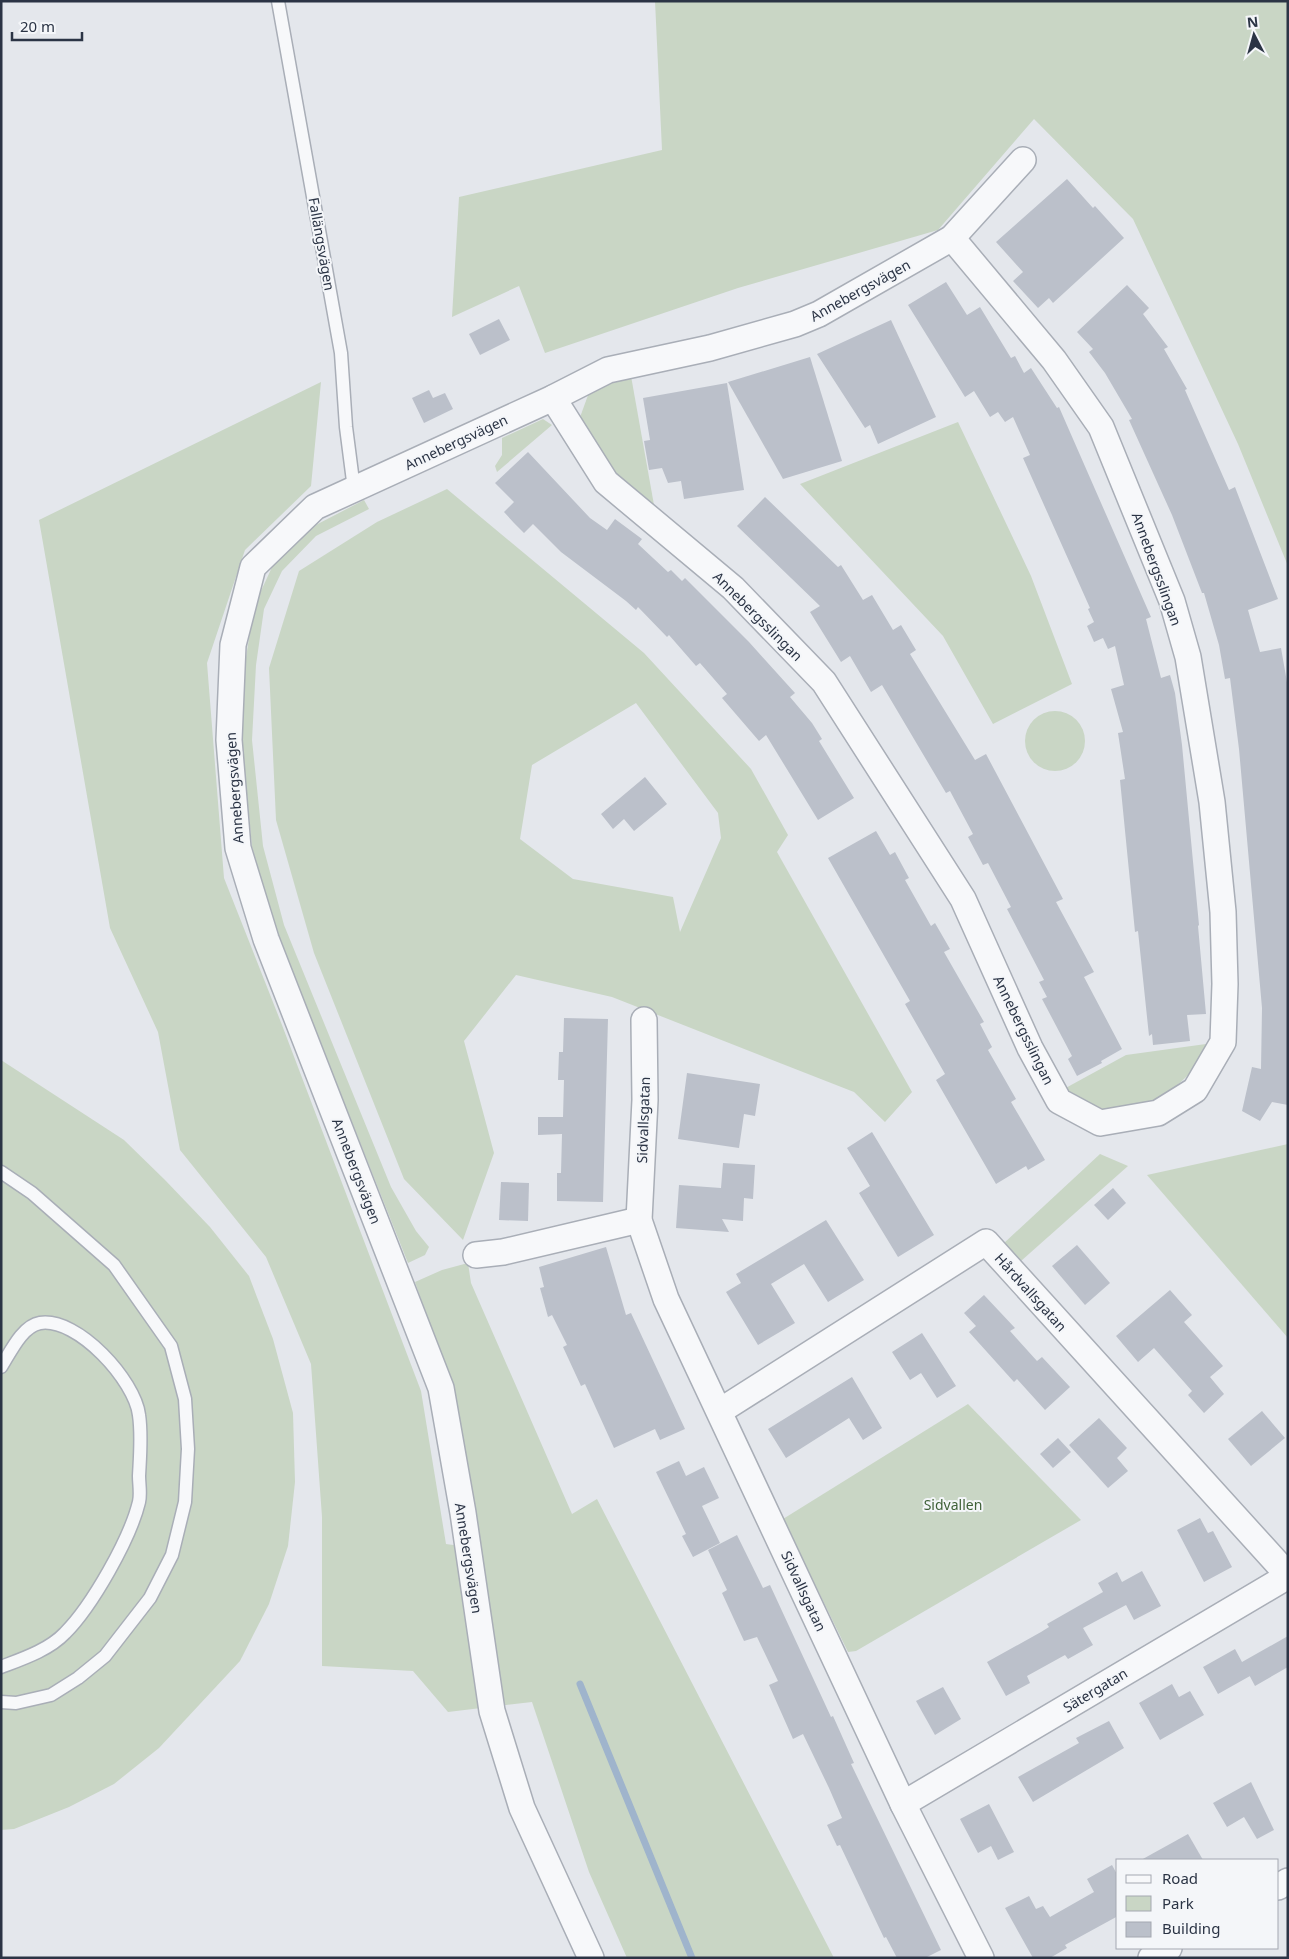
<svg xmlns="http://www.w3.org/2000/svg" width="1289" height="1959" viewBox="0 0 1289 1959" font-family="'Noto Sans',sans-serif">
	<style>
		.green { fill: #c9d6c5; fill-rule: evenodd }
		.lines { fill: none; stroke-linecap: round; stroke-linejoin: round }
		.stream { stroke: #9fb4cc; stroke-width: 7 }
		.building { fill: #bbc0ca }
		.lane-casing { stroke: #a9aeb7; stroke-width: 15 }
		.street-casing { stroke: #a9aeb7; stroke-width: 28 }
		.lane { stroke: #f7f8fa; stroke-width: 12 }
		.street { stroke: #f7f8fa; stroke-width: 25 }
		.labels { text-anchor: middle; dominant-baseline: central; stroke-width: 4; stroke-linejoin: round; paint-order: stroke }
		.street-label { font-size: 14px; fill: #2b3445; stroke: #f4f6f9 }
		.park-label { font-size: 14px; fill: #3f6138; stroke: #f4f6f9 }
	</style>
	<rect width="100%" height="100%" fill="#e4e7ec"/>
	<g class="green">
		<path d="M 655,1 L 1288,1 L 1288,566 L 1238,444 L 1133,219 L 1034,119 L 938,230 L 738,288 L 545,353 L 519,286 L 452,317 L 459,197 L 662,150 Z"/>
		<path d="M 631,376 L 654,505 L 647,506 L 609,474 L 579,420 L 591,387 Z"/>
		<path d="M 321,382 L 311,486 L 245,550 L 207,663 L 224,878 L 282,1025 L 421,1391 L 446,1544 L 482,1549 L 455,1398 L 415,1282 L 442,1270 L 468,1263 L 471,1283 L 572,1514 L 597,1499 L 834,1958 L 627,1958 L 589,1872 L 532,1702 L 448,1712 L 413,1671 L 322,1666 L 322,1517 L 311,1364 L 266,1257 L 180,1150 L 158,1032 L 110,928 L 39,520 Z"/>
		<path d="M 543,419 L 552,425 L 497,472 L 495,466 L 502,455 L 502,438 Z"/>
		<path d="M 958,422 L 1031,576 L 1072,684 L 993,724 L 943,636 L 800,484 Z"/>
		<path d="M 447,489 L 644,653 L 751,769 L 788,835 L 777,852 L 912,1092 L 885,1122 L 854,1092 L 612,997 L 516,975 L 464,1041 L 494,1153 L 463,1240 L 404,1179 L 314,953 L 276,820 L 269,668 L 299,571 L 377,522 ZM 636,703 L 718,813 L 721,838 L 680,932 L 673,897 L 573,879 L 520,839 L 532,765 Z"/>
		<path d="M 364,500 L 369,509 L 316,536 L 282,571 L 264,609 L 256,665 L 252,740 L 263,846 L 284,925 L 391,1187 L 416,1231 L 429,1247 L 425,1255 L 408,1263 L 275,929 L 252,847 L 242,741 L 245,664 L 254,606 L 273,565 L 310,528 Z"/>
		<circle cx="1055" cy="741" r="30"/>
		<path d="M 1206,1044 C 1202,1052 1199,1061 1194,1068 C 1175,1093 1138,1112 1107,1111 C 1093,1110 1073,1099 1062,1090 L 1126,1055 Z"/>
		<path d="M 1,1060 L 124,1140 L 165,1180 L 210,1227 L 249,1276 L 273,1339 L 293,1413 L 295,1482 L 288,1546 L 269,1604 L 240,1661 L 159,1748 L 114,1784 L 69,1807 L 14,1829 L 1,1830 Z"/>
		<path d="M 1288,1144 L 1288,1338 L 1147,1175 Z"/>
		<path d="M 1100,1154 L 1128,1166 L 1021,1261 L 1003,1244 Z"/>
		<path d="M 968,1404 L 1081,1520 L 856,1651 L 848,1652 L 783,1519 Z"/>
	</g>
	<g class="lines">
		<path class="stream" d="M 580,1684 L 692,1958"/>
	</g>
	<g class="building">
		<path d="M 1067,179 L 1093,208 L 1095,206 L 1124,238 L 1053,303 L 1049,298 L 1038,308 L 1013,281 L 1023,272 L 996,242 Z"/>
		<path d="M 946,282 L 967,315 L 980,307 L 1011,358 L 1015,356 L 1024,373 L 1031,368 L 1057,408 L 1059,407 L 1151,617 L 1146,619 L 1161,678 L 1170,675 L 1175,693 L 1182,745 L 1199,925 L 1198,926 L 1206,1014 L 1187,1015 L 1190,1041 L 1153,1045 L 1152,1034 L 1149,1036 L 1138,931 L 1135,932 L 1120,780 L 1125,779 L 1118,733 L 1123,732 L 1111,689 L 1124,685 L 1115,646 L 1108,649 L 1103,638 L 1094,642 L 1087,626 L 1094,622 L 1088,609 L 1090,608 L 1023,458 L 1030,455 L 1013,417 L 1005,422 L 998,412 L 990,417 L 974,391 L 965,397 L 908,305 Z"/>
		<path d="M 1127,285 L 1149,308 L 1143,314 L 1168,347 L 1164,349 L 1187,389 L 1185,390 L 1229,490 L 1235,487 L 1278,599 L 1248,610 L 1260,652 L 1281,648 L 1288,688 L 1288,1105 L 1272,1102 L 1260,1121 L 1242,1111 L 1252,1067 L 1261,1069 L 1262,1008 L 1239,749 L 1230,678 L 1225,679 L 1219,645 L 1204,593 L 1202,593 L 1172,515 L 1129,420 L 1132,419 L 1105,373 L 1089,352 L 1093,349 L 1077,332 Z"/>
		<path d="M 499,319 L 510,340 L 480,355 L 469,334 Z"/>
		<path d="M 891,320 L 936,417 L 878,444 L 870,425 L 865,428 L 817,354 Z"/>
		<path d="M 810,357 L 842,461 L 783,479 L 728,382 Z"/>
		<path d="M 727,383 L 744,490 L 684,499 L 681,481 L 668,483 L 662,468 L 649,470 L 644,441 L 650,440 L 643,398 Z"/>
		<path d="M 429,390 L 433,398 L 445,393 L 453,409 L 424,423 L 412,398 Z"/>
		<path d="M 528,452 L 590,518 L 607,530 L 615,519 L 642,539 L 638,544 L 668,572 L 671,570 L 682,581 L 685,578 L 749,642 L 795,693 L 790,697 L 812,723 L 822,739 L 819,741 L 854,798 L 818,820 L 766,735 L 759,741 L 722,698 L 727,694 L 700,663 L 696,666 L 669,635 L 667,637 L 638,607 L 636,610 L 626,601 L 561,552 L 533,524 L 524,533 L 514,523 L 504,512 L 514,502 L 495,483 Z"/>
		<path d="M 765,497 L 838,567 L 841,565 L 863,600 L 872,595 L 893,630 L 901,625 L 916,650 L 910,654 L 975,760 L 986,754 L 1063,899 L 1056,902 L 1094,972 L 1084,977 L 1122,1049 L 1101,1061 L 1102,1063 L 1077,1076 L 1068,1059 L 1072,1056 L 1042,999 L 1047,997 L 1039,982 L 1044,980 L 1007,909 L 1011,907 L 988,863 L 983,865 L 968,837 L 973,834 L 950,791 L 946,793 L 882,685 L 871,692 L 850,656 L 841,662 L 810,612 L 820,606 L 737,526 Z"/>
		<path d="M 645,777 L 667,804 L 634,831 L 624,819 L 613,829 L 601,814 Z"/>
		<path d="M 876,831 L 890,855 L 895,852 L 909,878 L 905,880 L 931,926 L 935,923 L 950,949 L 944,952 L 984,1022 L 980,1024 L 992,1047 L 988,1050 L 1016,1099 L 1011,1102 L 1045,1160 L 1028,1170 L 1026,1166 L 996,1184 L 936,1080 L 945,1074 L 905,1004 L 910,1001 L 828,858 Z"/>
		<path d="M 564,1018 L 608,1019 L 603,1202 L 557,1201 L 557,1173 L 561,1173 L 562,1134 L 538,1135 L 538,1117 L 563,1117 L 564,1080 L 558,1080 L 559,1052 L 563,1052 Z"/>
		<path d="M 687,1073 L 760,1084 L 755,1116 L 744,1114 L 739,1148 L 678,1139 Z"/>
		<path d="M 872,1132 L 934,1235 L 898,1257 L 859,1193 L 870,1186 L 847,1148 Z"/>
		<path d="M 723,1163 L 755,1165 L 753,1199 L 744,1198 L 743,1221 L 722,1219 L 729,1232 L 676,1228 L 679,1185 L 721,1188 Z"/>
		<path d="M 501,1182 L 529,1183 L 528,1221 L 499,1220 Z"/>
		<path d="M 1113,1188 L 1126,1203 L 1108,1220 L 1094,1205 Z"/>
		<path d="M 826,1220 L 864,1280 L 828,1302 L 804,1264 L 771,1284 L 795,1323 L 758,1345 L 726,1292 L 741,1283 L 736,1274 Z"/>
		<path d="M 1077,1245 L 1110,1283 L 1085,1305 L 1052,1266 Z"/>
		<path d="M 606,1247 L 626,1315 L 631,1313 L 685,1429 L 660,1440 L 655,1429 L 614,1448 L 585,1384 L 581,1386 L 563,1347 L 567,1345 L 552,1315 L 548,1317 L 540,1288 L 544,1287 L 539,1267 Z"/>
		<path d="M 1170,1290 L 1192,1315 L 1184,1322 L 1223,1366 L 1210,1377 L 1224,1394 L 1204,1413 L 1188,1395 L 1192,1391 L 1154,1348 L 1138,1362 L 1116,1336 Z"/>
		<path d="M 984,1295 L 1015,1328 L 1010,1331 L 1037,1361 L 1042,1357 L 1070,1387 L 1045,1410 L 1017,1379 L 1014,1382 L 969,1332 L 976,1326 L 964,1313 Z"/>
		<path d="M 922,1333 L 956,1386 L 937,1398 L 921,1373 L 910,1380 L 892,1352 Z"/>
		<path d="M 852,1377 L 882,1428 L 863,1440 L 849,1418 L 786,1458 L 768,1429 Z"/>
		<path d="M 1262,1411 L 1285,1438 L 1251,1466 L 1228,1439 Z"/>
		<path d="M 1099,1418 L 1127,1448 L 1117,1458 L 1128,1471 L 1108,1488 L 1069,1445 Z"/>
		<path d="M 1058,1438 L 1071,1452 L 1053,1468 L 1040,1454 Z"/>
		<path d="M 679,1461 L 686,1476 L 704,1467 L 719,1498 L 702,1506 L 720,1543 L 693,1557 L 682,1536 L 686,1534 L 656,1472 Z"/>
		<path d="M 1200,1518 L 1208,1533 L 1213,1531 L 1232,1567 L 1204,1582 L 1177,1530 Z"/>
		<path d="M 737,1535 L 763,1588 L 770,1585 L 831,1717 L 833,1716 L 854,1763 L 851,1764 L 941,1950 L 925,1958 L 897,1958 L 886,1937 L 884,1938 L 840,1845 L 837,1846 L 827,1825 L 842,1818 L 829,1788 L 803,1734 L 793,1739 L 769,1685 L 778,1681 L 757,1637 L 744,1641 L 722,1593 L 727,1590 L 708,1550 Z"/>
		<path d="M 1142,1571 L 1161,1606 L 1134,1620 L 1126,1605 L 1083,1628 L 1093,1645 L 1068,1659 L 1065,1655 L 1027,1676 L 1030,1683 L 1006,1696 L 987,1662 L 1041,1632 L 1049,1627 L 1047,1624 L 1103,1592 L 1098,1583 L 1117,1572 L 1122,1582 Z"/>
		<path d="M 1288,1636 L 1288,1667 L 1255,1686 L 1246,1669 L 1250,1676 L 1218,1694 L 1203,1667 L 1235,1649 L 1242,1662 Z"/>
		<path d="M 1172,1684 L 1179,1697 L 1190,1691 L 1204,1715 L 1160,1740 L 1139,1703 Z"/>
		<path d="M 943,1687 L 961,1719 L 935,1735 L 916,1701 Z"/>
		<path d="M 1109,1721 L 1124,1748 L 1033,1802 L 1018,1777 L 1079,1743 L 1076,1738 Z"/>
		<path d="M 1251,1782 L 1274,1830 L 1257,1839 L 1244,1817 L 1227,1827 L 1213,1803 Z"/>
		<path d="M 989,1804 L 1014,1852 L 998,1860 L 991,1846 L 978,1853 L 960,1819 Z"/>
		<path d="M 1188,1834 L 1203,1860 L 1141,1860 Z"/>
		<path d="M 1112,1865 L 1118,1876 L 1118,1916 L 1065,1945 L 1067,1948 L 1050,1958 L 1033,1958 L 1005,1908 L 1029,1896 L 1036,1909 L 1043,1906 L 1050,1917 L 1094,1892 L 1087,1879 Z"/>
	</g>
	<g class="lines">
		<g class="lane-casing">
			<g id="lane">
				<path d="M 278,1 L 341,353 L 346,427 L 354,489"/>
				<path d="M 1,1172 L 32,1193 L 114,1265 L 171,1346 L 185,1399 L 188,1449 L 185,1502 L 172,1555 L 150,1598 L 105,1656 L 78,1678 L 51,1695 L 16,1703 L 1,1702"/>
				<path d="M 1,1367 C 10,1353 22,1326 40,1323 C 78,1317 135,1381 139,1415 C 142,1435 140,1456 139,1476 C 139,1484 141,1494 139,1502 C 130,1539 92,1606 65,1633 C 49,1650 22,1659 1,1667"/>
			</g>
		</g>
		<g class="street-casing">
			<g id="street">
				<path d="M 553,398 L 606,482 L 733,588 L 824,682 L 963,899 L 1030,1048 L 1059,1101 L 1100,1123 L 1158,1113 L 1195,1090 L 1223,1042 L 1225,984 L 1223,912 L 1212,802 L 1188,657 L 1172,601 L 1101,427 L 1054,360 L 952,238"/>
				<path d="M 644,1020 L 645,1100 L 639,1220 L 666,1299 L 903,1804 L 981,1958"/>
				<path d="M 476,1255 L 503,1252 L 639,1220"/>
				<path d="M 720,1411 L 986,1242 L 1288,1575"/>
				<path d="M 903,1804 L 1288,1576"/>
				<path d="M 1278,1887 L 1288,1881"/>
				<path d="M 591,1958 L 522,1808 L 492,1711 L 463,1513 L 441,1388 L 266,939 L 238,848 L 229,740 L 233,645 L 253,567 L 315,507 L 553,398 L 608,370 L 710,348 L 795,324 L 819,314 L 952,238 L 1023,160"/>
				<path d="M 1151,1958 L 1169,1948"/>
			</g>
		</g>
		<use href="#lane" class="lane"/>
		<use href="#street" class="street"/>
	</g>
	<g class="labels">
		<g class="street-label">
			<text transform="translate(322 244) rotate(80)">Fallängsvägen</text>
			<text transform="translate(860 290) rotate(-29)">Annebergsvägen</text>
			<text transform="translate(456 442) rotate(-25)">Annebergsvägen</text>
			<text transform="translate(1157 569) rotate(70)">Annebergsslingan</text>
			<text transform="translate(758 616) rotate(45)">Annebergsslingan</text>
			<text transform="translate(234 788) rotate(-94)">Annebergsvägen</text>
			<text transform="translate(1024 1030) rotate(64)">Annebergsslingan</text>
			<text transform="translate(643 1120) rotate(-88)">Sidvallsgatan</text>
			<text transform="translate(357 1171) rotate(69)">Annebergsvägen</text>
			<text transform="translate(1031 1292) rotate(48)">Hårdvallsgatan</text>
			<text transform="translate(469 1558) rotate(81)">Annebergsvägen</text>
			<text transform="translate(804 1591) rotate(65)">Sidvallsgatan</text>
			<text transform="translate(1095 1690) rotate(-31)">Sätergatan</text>
		</g>
		<g class="park-label">
			<text x="953" y="1504">Sidvallen</text>
		</g>
	</g>
	<rect width="1289" height="1959" fill="none" stroke="#2b3445" stroke-width="5"/>
	<rect x="1116" y="1859" width="162" height="90" fill="#f4f6f9" stroke="#a4a8b1"/>
	<rect x="1126" y="1875" width="25" height="8" fill="#f7f8fa" stroke="#a4a8b1"/>
	<text x="1162" y="1884" font-size="15" fill="#2b3445">Road</text>
	<rect x="1126" y="1896" width="25" height="15" fill="#c9d6c5" stroke="#a4a8b1"/>
	<text x="1162" y="1909" font-size="15" fill="#2b3445">Park</text>
	<rect x="1126" y="1922" width="25" height="15" fill="#bbc0ca" stroke="#a4a8b1"/>
	<text x="1162" y="1934" font-size="15" fill="#2b3445">Building</text>
	<g transform="translate(1254 35) rotate(354)" stroke="#f4f6f9" stroke-width="4" paint-order="stroke">
	<path d="M0-4L9 19L0 12L-9 19Z" fill="#2b3445"/>
	<text y="-8" font-size="14" font-weight="bold" text-anchor="middle" fill="#2b3445">N</text>
	</g>
	<path d="M12 32v8h70v-8" fill="none" stroke="#2b3445" stroke-width="2.5"/>
	<text x="20" y="32" font-size="15" fill="#2b3445" stroke="#f4f6f9" stroke-width="4" paint-order="stroke">20 m</text>
</svg>
